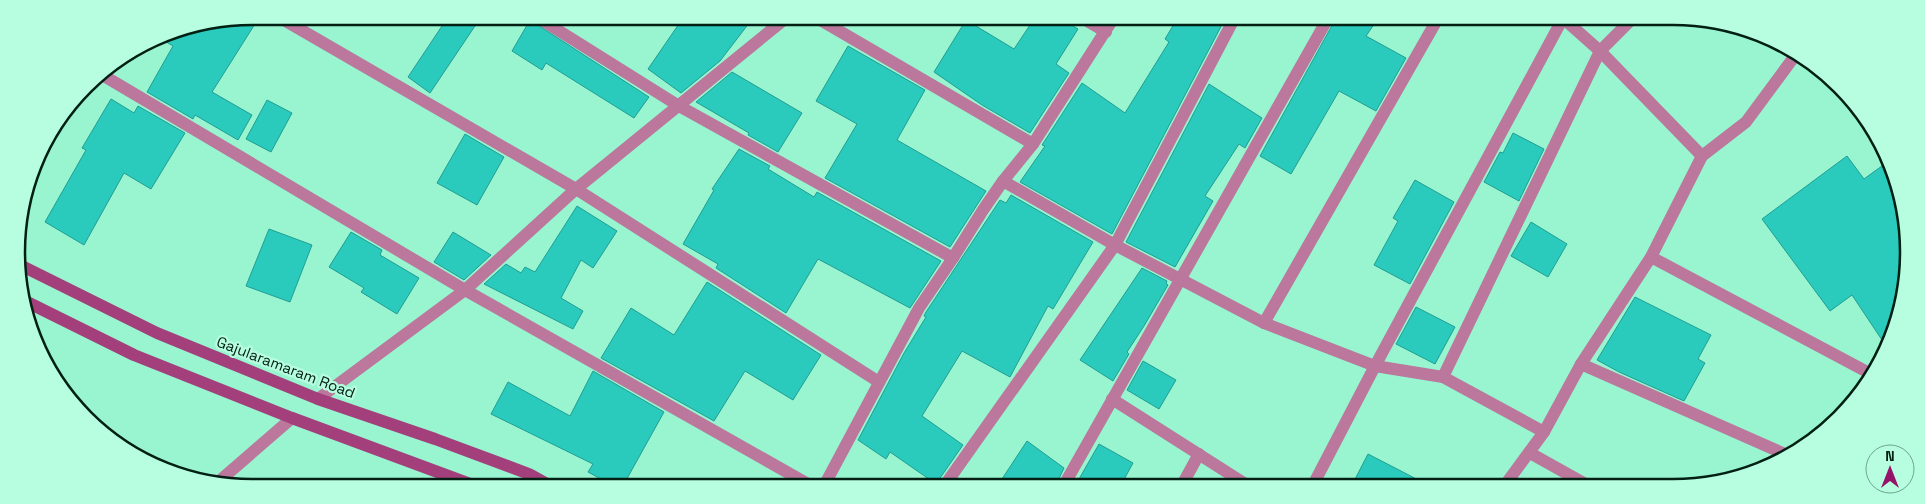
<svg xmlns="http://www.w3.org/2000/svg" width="1925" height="504" viewBox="0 0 1925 504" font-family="'Space Grotesk',sans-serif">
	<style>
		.building { fill: #2acabd; stroke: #219e93 }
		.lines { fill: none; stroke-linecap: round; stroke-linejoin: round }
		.street { stroke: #bb779c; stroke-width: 12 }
		.secondary { stroke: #a3407c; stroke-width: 12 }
		.labels { text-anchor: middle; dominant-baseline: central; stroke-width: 4.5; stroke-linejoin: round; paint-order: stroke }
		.street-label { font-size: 15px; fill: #021f14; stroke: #b6fedf }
		.rim { fill: none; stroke: #021f14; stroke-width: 2.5 }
	</style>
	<rect width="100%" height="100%" fill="#98f5cf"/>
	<g class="building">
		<path d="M 252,16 L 260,16 L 212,92 L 252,115 L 238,140 L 195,115 L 193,119 L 147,92 L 173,46 L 158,37 L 162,34 Z"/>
		<path d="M 448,17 L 481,17 L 430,93 L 408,77 Z"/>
		<path d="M 683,18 L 753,18 L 720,61 L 681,93 L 648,69 Z"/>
		<path d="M 1034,19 L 1062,19 L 1078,29 L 1056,64 L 1069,73 L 1030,133 L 982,105 L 934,72 L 966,20 L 1014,49 Z"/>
		<path d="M 1177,19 L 1225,19 L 1112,234 L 1020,182 L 1045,146 L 1042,145 L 1082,83 L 1125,113 L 1169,42 L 1165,39 Z"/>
		<path d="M 530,20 L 649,97 L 634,118 L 546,63 L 542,70 L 512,51 Z"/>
		<path d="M 1335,20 L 1377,20 L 1366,36 L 1406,58 L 1376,111 L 1339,91 L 1291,174 L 1260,156 Z"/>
		<path d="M 848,46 L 925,90 L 897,140 L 986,191 L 950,247 L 825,178 L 857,124 L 816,101 Z"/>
		<path d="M 732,72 L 802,113 L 778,152 L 748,135 L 749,133 L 696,102 Z"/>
		<path d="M 1209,84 L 1262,118 L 1245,148 L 1239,144 L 1205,196 L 1213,201 L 1175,267 L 1126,242 Z"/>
		<path d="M 111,99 L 134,113 L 138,106 L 185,133 L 151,189 L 124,173 L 84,245 L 45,222 L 86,150 L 82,148 Z"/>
		<path d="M 267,100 L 292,113 L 271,152 L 246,139 Z"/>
		<path d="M 1513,133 L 1544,149 L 1519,201 L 1484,182 L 1500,152 L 1503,153 Z"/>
		<path d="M 465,134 L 504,157 L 477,205 L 437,183 Z"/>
		<path d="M 739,149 L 770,166 L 768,169 L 814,197 L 817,192 L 941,261 L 910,308 L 818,259 L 786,313 L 716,268 L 718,264 L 683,244 L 714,190 L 712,189 Z"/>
		<path d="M 1847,156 L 1864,179 L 1886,163 L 1904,206 L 1904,298 L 1886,346 L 1852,295 L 1830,311 L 1762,219 Z"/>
		<path d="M 1415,180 L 1454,202 L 1410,284 L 1374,265 L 1398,221 L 1393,218 Z"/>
		<path d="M 1011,195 L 1093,242 L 1053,309 L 1048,306 L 1010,377 L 962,351 L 922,416 L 963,445 L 936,484 L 890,452 L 886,459 L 858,440 L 904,353 L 926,317 L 924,316 L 926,312 L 1000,200 L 1006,203 Z"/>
		<path d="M 577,206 L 617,231 L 593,268 L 581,260 L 561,298 L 583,311 L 573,329 L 484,284 L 506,264 L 521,273 L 525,267 L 535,272 Z"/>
		<path d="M 1531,222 L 1567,244 L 1548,277 L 1511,256 Z"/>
		<path d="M 269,229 L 312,245 L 290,302 L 246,286 Z"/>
		<path d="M 351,232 L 382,250 L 380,255 L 419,278 L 397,314 L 361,292 L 364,288 L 329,267 Z"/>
		<path d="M 453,232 L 491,255 L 464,280 L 434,262 Z"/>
		<path d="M 1142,268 L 1167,281 L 1166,283 L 1168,285 L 1144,326 L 1127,352 L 1129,354 L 1113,381 L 1080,360 Z"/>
		<path d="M 707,282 L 821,355 L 793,400 L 745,371 L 714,421 L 601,358 L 631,308 L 674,335 Z"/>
		<path d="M 1635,297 L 1711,335 L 1698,359 L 1705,363 L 1684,401 L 1619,372 L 1597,360 Z"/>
		<path d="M 1416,307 L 1455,327 L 1435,364 L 1396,344 Z"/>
		<path d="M 1143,361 L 1176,380 L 1159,409 L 1127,390 Z"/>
		<path d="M 593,371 L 664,412 L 624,484 L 610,484 L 588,472 L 593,464 L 491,414 L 508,382 L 570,416 Z"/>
		<path d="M 1027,441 L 1064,468 L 1056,485 L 998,485 Z"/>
		<path d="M 1099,444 L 1133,463 L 1121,485 L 1074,485 L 1077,478 L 1079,479 Z"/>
		<path d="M 1368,454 L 1428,485 L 1352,485 Z"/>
	</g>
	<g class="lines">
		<g class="street">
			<path d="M 277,16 L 576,189 L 879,382"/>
			<path d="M 537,17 L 679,106 L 953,258"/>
			<path d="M 817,18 L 1033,144"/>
			<path d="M 1084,19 L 1106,32"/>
			<path d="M 1234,19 L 1115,245 L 1264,323 L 1375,366 L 1443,377"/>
			<path d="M 1565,20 L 1600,51 L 1702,156"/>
			<path d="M 99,73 L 465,290 L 808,484"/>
			<path d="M 1651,257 L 1873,375"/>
			<path d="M 1264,323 L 1437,20"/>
			<path d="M 1581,364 L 1787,455"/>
			<path d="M 318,399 L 465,290 L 576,189 L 786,18"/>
			<path d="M 1112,399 L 1247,485"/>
			<path d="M 1544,432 L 1443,377 L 1600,51 L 1631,20"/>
			<path d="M 1530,453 L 1589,486"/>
			<path d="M 217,483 L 292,418"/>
			<path d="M 825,484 L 919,308 L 953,258 L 983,210 L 1003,181 L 1033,144 L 1113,19"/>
			<path d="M 945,485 L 1115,245 L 1003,181"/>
			<path d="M 1064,485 L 1327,20"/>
			<path d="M 1182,485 L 1199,454"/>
			<path d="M 1313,485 L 1375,366 L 1562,20"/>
			<path d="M 1505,485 L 1544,432 L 1581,364 L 1651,257 L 1702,156 L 1746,122 L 1797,53"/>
		</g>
		<g class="secondary">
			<path d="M 20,265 L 157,333 L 318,399 L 435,439 L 529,474 L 547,484"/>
			<path d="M 23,300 L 134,355 L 292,418 L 470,484"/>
		</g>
	</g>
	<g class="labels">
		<g class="street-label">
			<text transform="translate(286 367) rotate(21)">Gajularamaram Road</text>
		</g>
	</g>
	<path d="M0 0H1925V504H0ZM252 25H1673A227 227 0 0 1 1900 252V252A227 227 0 0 1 1673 479H252A227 227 0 0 1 25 252V252A227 227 0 0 1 252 25Z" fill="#b6fedf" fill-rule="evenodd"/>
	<path class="rim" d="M252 25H1673A227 227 0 0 1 1900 252V252A227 227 0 0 1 1673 479H252A227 227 0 0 1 25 252V252A227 227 0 0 1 252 25Z"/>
	<g transform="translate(1890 469)"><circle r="24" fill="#b6fedf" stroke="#6ea58e"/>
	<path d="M0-4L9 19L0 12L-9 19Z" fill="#96136b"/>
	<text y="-8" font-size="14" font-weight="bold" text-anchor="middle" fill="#021f14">N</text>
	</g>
</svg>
